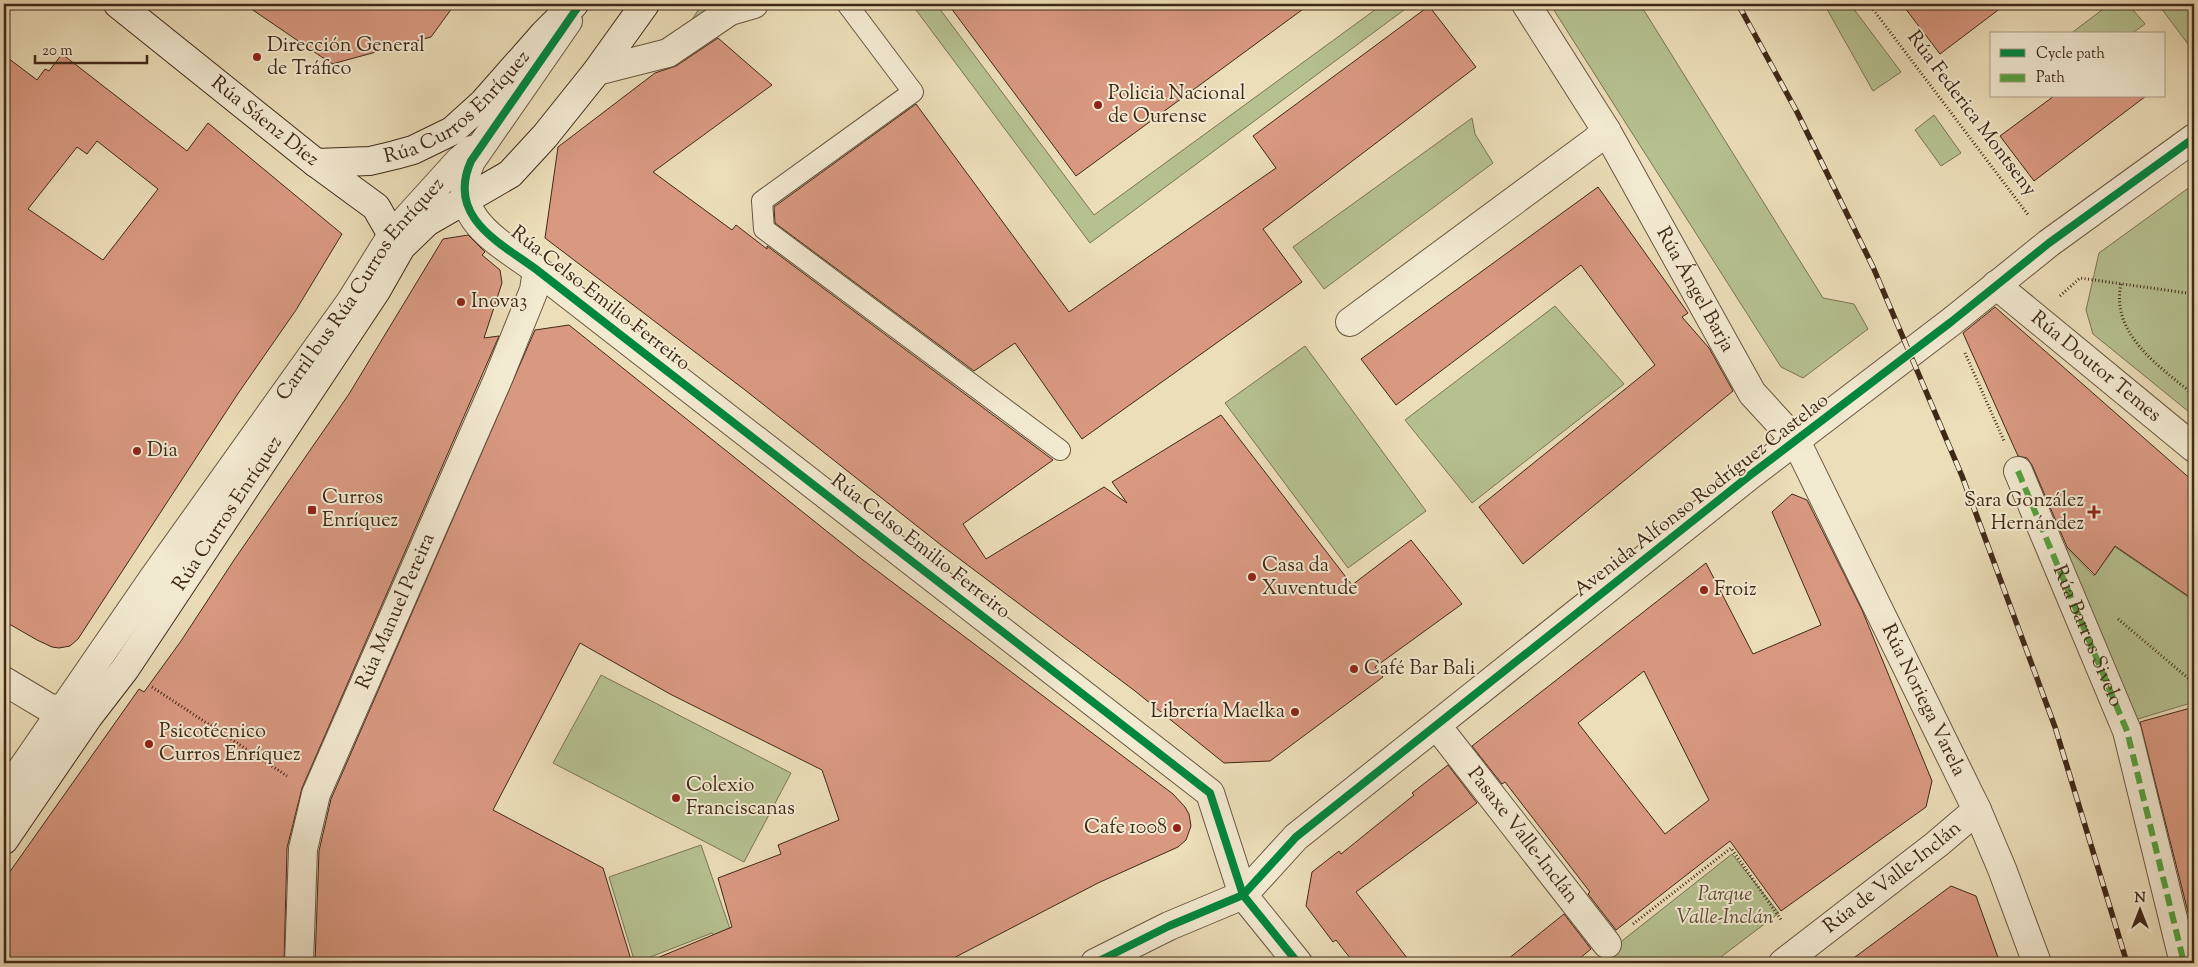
<svg xmlns="http://www.w3.org/2000/svg" width="2198" height="967" viewBox="0 0 2198 967" font-family="'Sorts Mill Goudy',serif">
	<style>
		.green { fill: #b6c190; stroke: #7b7454 }
		.building { fill: #d99981; stroke: #402818; fill-rule: evenodd }
		.lines { fill: none; stroke-linecap: round; stroke-linejoin: round }
		.lane-casing { stroke: #6b5640; stroke-width: 22 }
		.street-casing { stroke: #6b5640; stroke-width: 30 }
		.secondary-casing { stroke: #402818; stroke-width: 30 }
		.path { stroke: #402818; stroke-width: 3; stroke-dasharray: 1 2.5; stroke-linecap: butt }
		.lane { stroke: #f3ead2; stroke-width: 20 }
		.street { stroke: #f3ead2; stroke-width: 28 }
		.secondary { stroke: #f3ead2; stroke-width: 28 }
		.rail-casing { stroke: #402818; stroke-width: 5.5 }
		.rail { stroke: #f3ead2; stroke-width: 4; stroke-dasharray: 11; stroke-linecap: butt }
		.quiet { stroke: #54a340; stroke-width: 6; stroke-dasharray: 12 6; stroke-linecap: butt }
		.cycleway-casing { stroke: #f3ead2; stroke-width: 11 }
		.cycleway { stroke: #00873e; stroke-width: 8 }
		.poi-dot { fill: #8f2418; stroke: #f3ead2; stroke-width: 2 }
		.labels { text-anchor: middle; dominant-baseline: central; stroke-width: 4; stroke-linejoin: round; paint-order: stroke }
		.poi-label { font-size: 20px; fill: #402818; stroke: #f3ead2; text-anchor: start }
		.street-label { font-size: 20px; fill: #402818; stroke: #f3ead2 }
		.park-label { font-size: 20px; font-style: italic; fill: #5e4e36; stroke: #f3ead2 }
	</style>
	<rect width="100%" height="100%" fill="#ecdeb9"/>
	<filter id="stains"><feTurbulence type="fractalNoise" baseFrequency=".004" numOctaves="4"/><feColorMatrix values="0 0 0 0 .2 0 0 0 0 .09 0 0 0 0 .02 0 0 0 .5 -.17"/></filter>
	<radialGradient id="worn" r=".72"><stop offset=".6" stop-color="#630" stop-opacity="0"/><stop offset="1" stop-color="#630" stop-opacity=".3"/></radialGradient>
	<g class="green">
		<path d="M 702,4 L 717,4 L 686,29 Z"/>
		<path d="M 917,4 L 936,4 L 1094,215 L 1383,4 L 1412,4 L 1090,243 L 913,6 Z"/>
		<path d="M 1550,4 L 1640,4 L 1823,298 L 1854,304 L 1868,329 L 1803,378 L 1781,367 Z"/>
		<path d="M 1824,4 L 1850,4 L 1901,72 L 1873,91 Z"/>
		<path d="M 2110,4 L 2128,4 L 2145,24 L 2131,34 L 2070,34 Z"/>
		<path d="M 2158,4 L 2194,4 L 2194,52 Z"/>
		<path d="M 1934,115 L 1961,153 L 1941,166 L 1915,130 Z"/>
		<path d="M 1472,118 L 1475,134 L 1493,163 L 1324,289 L 1293,247 Z"/>
		<path d="M 2194,184 L 2194,416 L 2093,334 L 2086,310 L 2099,253 Z"/>
		<path d="M 1555,306 L 1624,384 L 1472,503 L 1405,420 Z"/>
		<path d="M 1305,346 L 1426,511 L 1348,568 L 1225,403 Z"/>
		<path d="M 2051,532 L 2094,576 L 2115,547 L 2194,601 L 2194,702 L 2128,722 Z"/>
		<path d="M 601,675 L 791,773 L 744,862 L 553,763 Z"/>
		<path d="M 701,845 L 740,958 L 726,963 L 712,933 L 635,963 L 609,877 Z"/>
		<path d="M 1732,854 L 1779,913 L 1713,963 L 1594,963 Z"/>
	</g>
	<g class="building">
		<path d="M 244,4 L 455,4 L 431,37 L 332,64 Z"/>
		<path d="M 948,4 L 1310,4 L 1076,176 Z"/>
		<path d="M 1902,4 L 2006,4 L 1940,54 Z"/>
		<path d="M 1429,6 L 1476,67 L 1263,229 L 1302,282 L 1082,439 L 1015,343 L 974,371 L 775,223 L 774,207 L 916,104 L 1069,312 L 1276,168 L 1253,136 Z"/>
		<path d="M 718,38 L 772,85 L 653,172 L 732,230 L 736,225 L 767,249 L 767,246 L 1053,460 L 963,524 L 986,559 L 1104,487 L 1127,503 L 1112,482 L 1221,415 L 1352,585 L 1411,540 L 1462,604 L 1375,667 L 1383,677 L 1270,761 L 1224,763 L 1135,691 L 941,545 L 745,390 L 545,238 L 558,147 L 655,73 L 676,66 Z"/>
		<path d="M 62,54 L 187,151 L 208,123 L 342,234 L 296,310 L 237,395 L 78,639 L 70,646 L 59,648 L 52,647 L 37,640 L 4,621 L 4,55 L 37,80 L 45,69 L 49,71 ZM 97,141 L 158,189 L 103,260 L 28,209 L 77,147 L 87,154 Z"/>
		<path d="M 2054,96 L 2146,96 L 2034,181 L 2000,136 Z"/>
		<path d="M 1598,187 L 1688,313 L 1682,317 L 1709,348 L 1733,391 L 1523,564 L 1479,507 L 1655,365 L 1581,265 L 1396,405 L 1361,359 Z"/>
		<path d="M 468,235 L 485,252 L 482,255 L 500,270 L 502,283 L 484,338 L 499,336 L 302,788 L 287,848 L 284,963 L 4,963 L 4,880 L 139,689 L 144,692 L 181,641 L 234,560 L 349,394 L 443,239 Z"/>
		<path d="M 1995,307 L 2194,482 L 2194,600 L 2115,546 L 2095,575 L 2067,547 L 2032,465 L 2027,458 L 2018,456 L 1963,333 Z"/>
		<path d="M 569,325 L 859,557 L 1173,794 L 1185,807 L 1189,814 L 1191,826 L 1186,840 L 1178,847 L 1098,883 L 944,963 L 645,963 L 732,927 L 718,878 L 781,854 L 778,845 L 839,820 L 822,770 L 670,694 L 580,643 L 493,810 L 603,868 L 632,963 L 315,963 L 319,851 L 331,799 L 535,330 Z"/>
		<path d="M 1792,494 L 1807,500 L 1862,610 L 1932,781 L 1926,807 L 1781,911 L 1730,841 L 1616,930 L 1588,894 L 1590,892 L 1505,782 L 1502,784 L 1472,746 L 1706,563 L 1753,654 L 1821,625 L 1772,512 ZM 1644,671 L 1709,800 L 1665,834 L 1578,723 Z"/>
		<path d="M 2194,707 L 2194,915 L 2189,916 L 2140,722 Z"/>
		<path d="M 1448,765 L 1477,803 L 1356,892 L 1411,963 L 1354,963 L 1336,940 L 1333,942 L 1306,906 L 1312,872 L 1339,851 L 1341,854 L 1414,795 L 1412,793 Z"/>
		<path d="M 1951,886 L 1976,896 L 2000,963 L 1847,963 Z"/>
		<path d="M 1564,914 L 1591,949 L 1574,963 L 1503,963 Z"/>
	</g>
	<g class="lines">
		<g class="lane-casing">
			<path id="lane" d="M 847,4 L 913,92 L 762,201 L 764,229 L 1060,450"/>
		</g>
		<g class="street-casing">
			<g id="street">
				<path id="s1" d="M 1526,4 L 1606,130 L 1752,393 L 1796,441 L 1977,810 L 2002,869 L 2037,963"/>
				<path d="M 568,21 L 471,161 C 446,217 499,242 537,270 L 1210,793 L 1243,895 L 1298,963"/>
				<path d="M 597,71 L 668,53 L 730,11 L 754,4"/>
				<path id="s2" d="M 1996,285 L 2194,448"/>
				<path d="M 1350,322 L 1595,141 L 1606,130"/>
				<path d="M 2018,471 L 2127,731 L 2184,963"/>
				<path d="M 4,681 L 51,709 L 63,708 L 79,714"/>
				<path id="s3" d="M 1437,726 L 1607,944"/>
				<path id="s4" d="M 4,795 L 154,577 L 351,301 L 392,235 L 459,161 L 472,150"/>
				<path id="s5" d="M 299,963 L 303,849 L 316,794 L 498,379 L 534,290 L 537,270"/>
				<path d="M 1095,963 L 1169,926 L 1243,895 L 1296,837 L 1749,476 L 1951,322 L 2049,243 L 2194,138"/>
				<path id="s6" d="M 1783,963 L 1937,844 L 1977,810"/>
			</g>
		</g>
		<g class="secondary-casing">
			<g id="secondary">
				<path id="s7" d="M 118,4 L 316,163 L 376,207 L 392,235 L 401,247"/>
				<path id="s8" d="M 316,163 L 370,161 L 395,155 L 413,150 L 452,131 L 484,102 L 544,34 L 574,4"/>
				<path id="s9" d="M 4,840 L 88,717 L 125,669 L 376,291 L 401,247 L 427,222 L 510,174 L 545,136 L 597,71 L 645,4"/>
			</g>
		</g>
		<g class="path">
			<path d="M 1869,4 L 2029,216"/>
			<path d="M 2121,284 C 2110,334 2160,367 2194,395"/>
			<path d="M 2060,296 L 2080,278 L 2194,294"/>
			<path d="M 1965,353 L 2004,441"/>
			<path d="M 2118,619 L 2194,683"/>
			<path d="M 152,687 L 287,776"/>
			<path d="M 1633,924 L 1731,848 L 1782,921"/>
		</g>
		<use href="#lane" class="lane"/>
		<use href="#street" class="street"/>
		<use href="#secondary" class="secondary"/>
		<g class="rail-casing">
			<path id="rail" d="M 1738,4 L 1797,112 L 1873,267 L 1962,476 L 2055,727 L 2127,963"/>
		</g>
		<use href="#rail" class="rail"/>
		<path class="quiet" id="s10" d="M 2018,471 L 2127,731 L 2184,963"/>
		<g class="cycleway-casing">
			<g id="cycleway">
				<path d="M 580,4 L 471,161 C 446,217 499,242 537,270 L 1210,793 L 1243,895 L 1298,963"/>
				<path d="M 1095,963 L 1169,926 L 1243,895 L 1296,837 L 1749,476 L 1951,322 L 2049,243 L 2194,138"/>
			</g>
		</g>
		<use href="#cycleway" class="cycleway"/>
	</g>
	<g class="poi-dot">
		<circle cx="257" cy="57" r="5"/>
		<circle cx="1098" cy="105" r="5"/>
		<circle cx="461" cy="302" r="5"/>
		<circle cx="137" cy="451" r="5"/>
		<rect x="307" y="505" width="10" height="10" rx="2.5"/>
		<path d="M2091.5 504.5h5v5h5v5h-5v5h-5v-5h-5v-5h5z"/>
		<circle cx="1252" cy="577" r="5"/>
		<circle cx="1704" cy="590" r="5"/>
		<circle cx="1354" cy="669" r="5"/>
		<circle cx="1295" cy="712" r="5"/>
		<circle cx="149" cy="744" r="5"/>
		<circle cx="676" cy="798" r="5"/>
		<circle cx="1177" cy="828" r="5"/>
	</g>
	<g class="labels">
		<g class="poi-label">
			<text x="267" y="46">Dirección General<tspan x="267" dy="23">de Tráfico</tspan></text>
			<text x="1108" y="94">Policia Nacional<tspan x="1108" dy="23">de Ourense</tspan></text>
			<text x="471" y="302">Inova3</text>
			<text x="147" y="451">Dia</text>
			<text x="322" y="498">Curros<tspan x="322" dy="23">Enríquez</tspan></text>
			<text x="2084" y="501" text-anchor="end">Sara González<tspan x="2084" dy="23">Hernández</tspan></text>
			<text x="1262" y="566">Casa da<tspan x="1262" dy="23">Xuventude</tspan></text>
			<text x="1714" y="590">Froiz</text>
			<text x="1364" y="669">Café Bar Bali</text>
			<text x="1285" y="712" text-anchor="end">Librería Maelka</text>
			<text x="159" y="732">Psicotécnico<tspan x="159" dy="23">Curros Enríquez</tspan></text>
			<text x="686" y="786">Colexio<tspan x="686" dy="23">Franciscanas</tspan></text>
			<text x="1167" y="828" text-anchor="end">Cafe 1008</text>
		</g>
		<g class="street-label">
			<text stroke="none"><textPath href="#s8" startOffset="159">Rúa Curros Enríquez</textPath></text>
			<text transform="translate(1971 114) rotate(53)">Rúa Federica Montseny</text>
			<text stroke="none"><textPath href="#s7" startOffset="188">Rúa Sáenz Díez</textPath></text>
			<text stroke="none"><textPath href="#s4" startOffset="619">Carril bus Rúa Curros Enríquez</textPath></text>
			<text stroke="none"><textPath href="#s1" startOffset="332">Rúa Ángel Barja</textPath></text>
			<text transform="translate(600 299) rotate(38)">Rúa Celso Emilio Ferreiro</text>
			<text stroke="none"><textPath href="#s2" startOffset="129">Rúa Doutor Temes</textPath></text>
			<text transform="translate(1702 496) rotate(-38)">Avenida Alfonso Rodríguez Castelao</text>
			<text stroke="none"><textPath href="#s9" startOffset="396">Rúa Curros Enríquez</textPath></text>
			<text transform="translate(920 547) rotate(38)">Rúa Celso Emilio Ferreiro</text>
			<text stroke="none"><textPath href="#s5" startOffset="370">Rúa Manuel Pereira</textPath></text>
			<text stroke="none"><textPath href="#s10" startOffset="179">Rúa Barros Sivelo</textPath></text>
			<text stroke="none"><textPath href="#s1" startOffset="804">Rúa Noriega Varela</textPath></text>
			<text stroke="none"><textPath href="#s3" startOffset="139">Pasaxe Valle-Inclán</textPath></text>
			<text stroke="none"><textPath href="#s6" startOffset="139">Rúa de Valle-Inclán</textPath></text>
		</g>
		<g class="park-label">
			<text x="1725" y="895">Parque<tspan x="1725" dy="23">Valle-Inclán</tspan></text>
		</g>
	</g>
	<rect width="2198" height="967" fill="none" stroke="#ecdeb9" stroke-width="20"/>
	<rect x="5" y="5" width="2188" height="957" fill="none" stroke="#402818" stroke-width="2.5"/>
	<rect x="10" y="10" width="2178" height="947" fill="none" stroke="#402818"/>
	<rect x="1990" y="32" width="175" height="65" fill="#f3ead2" stroke="#ab9c88"/>
	<rect x="2000" y="49" width="25" height="8" fill="#00873e" stroke="#ab9c88"/>
	<text x="2036" y="58" font-size="15" fill="#402818">Cycle path</text>
	<rect x="2000" y="74" width="25" height="8" fill="#54a340" stroke="#ab9c88"/>
	<text x="2036" y="82" font-size="15" fill="#402818">Path</text>
	<g transform="translate(2140 910)" stroke="#f3ead2" stroke-width="4" paint-order="stroke">
	<path d="M0-4L9 19L0 12L-9 19Z" fill="#402818"/>
	<text y="-8" font-size="14" font-weight="bold" text-anchor="middle" fill="#402818">N</text>
	</g>
	<path d="M35 55v8h112v-8" fill="none" stroke="#402818" stroke-width="2.5"/>
	<text x="42" y="55" font-size="15" fill="#402818" stroke="#f3ead2" stroke-width="4" paint-order="stroke">20 m</text>
	<rect width="100%" height="100%" filter="url(#stains)"/>
	<rect width="100%" height="100%" fill="url(#worn)"/>
</svg>
